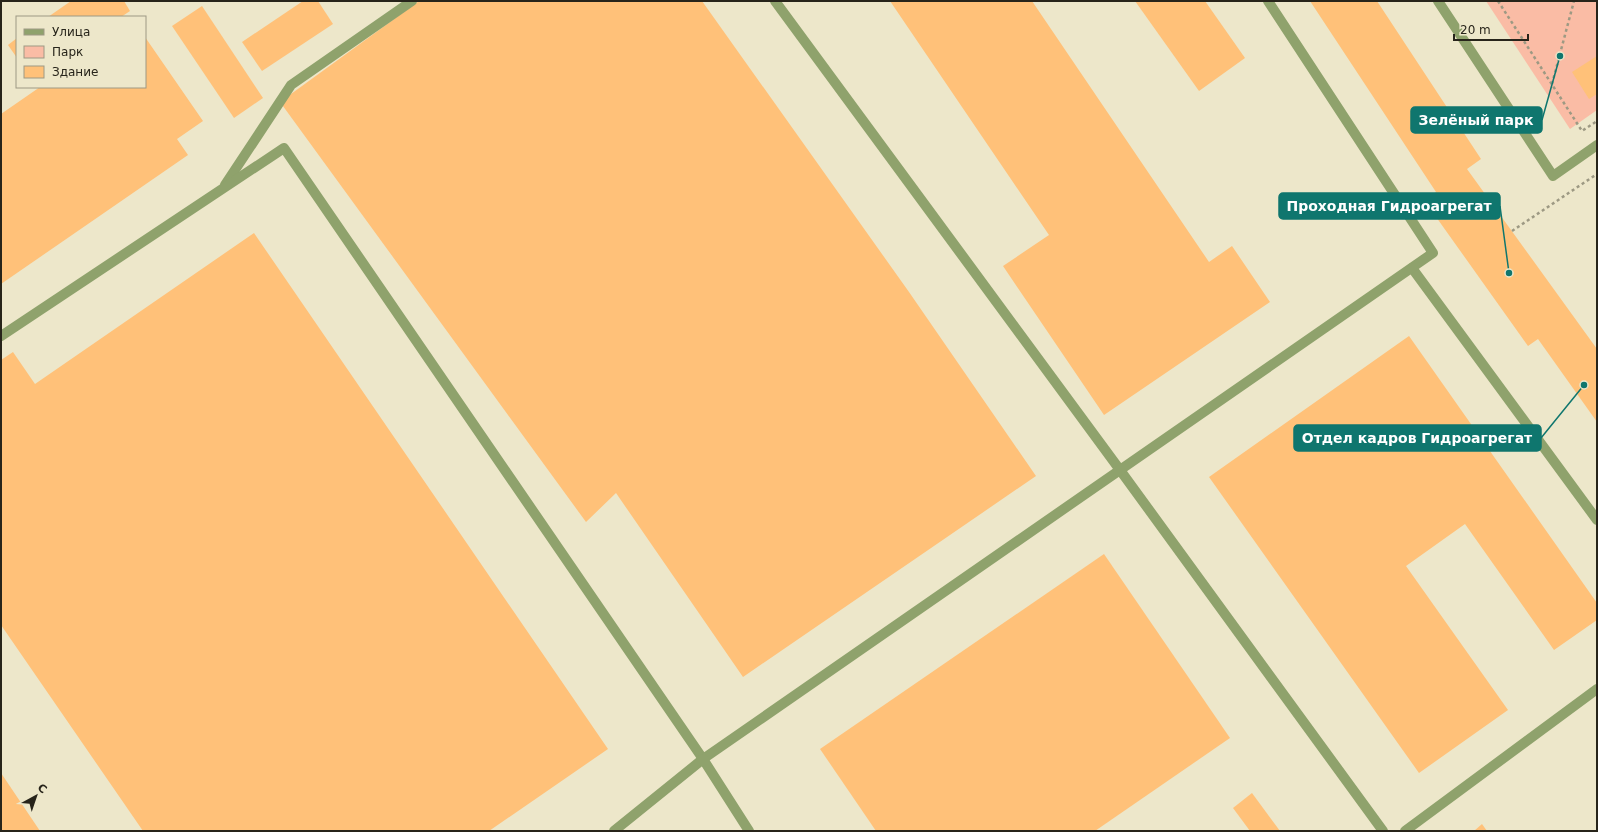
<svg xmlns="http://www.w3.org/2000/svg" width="1598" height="832" viewBox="0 0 1598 832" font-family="'DejaVu Sans',sans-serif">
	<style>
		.green { fill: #fabca5 }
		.building { fill: #ffc179 }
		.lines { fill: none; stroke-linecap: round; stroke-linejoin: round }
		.path { stroke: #9d9983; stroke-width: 2.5; stroke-dasharray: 3 3; stroke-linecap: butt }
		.minor { stroke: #8fa26c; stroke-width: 10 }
		.leader { fill: none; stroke: #0f766e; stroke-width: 1.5 }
		.callout-dot { fill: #0f766e; stroke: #ede7ca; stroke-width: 1.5 }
		.callout { fill: #0f766e; stroke: #0f766e; stroke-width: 1.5 }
		.callout-label { font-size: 14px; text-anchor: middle; font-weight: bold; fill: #fff }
	</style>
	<rect width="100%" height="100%" fill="#ede7ca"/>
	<path class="green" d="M 1486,1 L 1597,1 L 1597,110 L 1570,129 Z"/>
	<g class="building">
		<path d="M 71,1 L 124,1 L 130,11 L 121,17 L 48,17 Z"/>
		<path d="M 303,1 L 318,1 L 333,24 L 262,71 L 242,42 Z"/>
		<path d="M 419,1 L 702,1 L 909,292 L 1036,476 L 743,677 L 616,493 L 586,522 L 280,102 Z"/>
		<path d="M 890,1 L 1032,1 L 1209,262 L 1232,246 L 1270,302 L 1104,415 L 1003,266 L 1049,235 Z"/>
		<path d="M 1135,1 L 1205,1 L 1245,58 L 1199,91 Z"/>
		<path d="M 1310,1 L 1377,1 L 1481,159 L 1467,169 L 1597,349 L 1597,422 L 1538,339 L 1528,346 L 1424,200 L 1436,192 Z"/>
		<path d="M 202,6 L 263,98 L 234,118 L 172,26 Z"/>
		<path d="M 145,37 L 203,121 L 177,139 L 188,155 L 1,284 L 1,114 L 40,87 L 145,87 Z"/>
		<path d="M 17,38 L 17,58 L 8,45 Z"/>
		<path d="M 1597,56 L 1597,94 L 1589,99 L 1572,72 Z"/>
		<path d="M 254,233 L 608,749 L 489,831 L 143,831 L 1,625 L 1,360 L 13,352 L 35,384 Z"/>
		<path d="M 1409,336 L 1597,603 L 1597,620 L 1554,650 L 1465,524 L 1406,566 L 1508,710 L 1419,773 L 1209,477 Z"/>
		<path d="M 1104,554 L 1230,738 L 1095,831 L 876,831 L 820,749 Z"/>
		<path d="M 1,773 L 40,831 L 1,831 Z"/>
		<path d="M 1252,793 L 1280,831 L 1250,831 L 1233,808 Z"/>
		<path d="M 1482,824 L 1487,831 L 1474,831 Z"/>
	</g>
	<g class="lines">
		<g class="path">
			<path d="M 1498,1 L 1582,131 L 1597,121"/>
			<path d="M 1552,84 L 1574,1"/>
			<path d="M 1512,231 L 1597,174"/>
		</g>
		<g class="minor">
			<path d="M 775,1 L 1120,470 L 1383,831"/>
			<path d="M 1438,1 L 1553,176 L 1597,145"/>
			<path d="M 225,185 L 291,85 L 412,1"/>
			<path d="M 1412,268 L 1597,520"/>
			<path d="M 1,336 L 284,148 L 703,759 L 1433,253 L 1268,1"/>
			<path d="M 614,831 L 703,759 L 749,831"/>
			<path d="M 1405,831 L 1597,689"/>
		</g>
	</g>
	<path class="leader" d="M1560 56L1542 120M1509 273L1500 206M1584 385L1541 438"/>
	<g class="callout-dot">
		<circle cx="1560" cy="56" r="4"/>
		<circle cx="1509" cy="273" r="4"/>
		<circle cx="1584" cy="385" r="4"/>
	</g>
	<g class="callout">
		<rect x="1411" y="107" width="131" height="26" rx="4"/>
		<rect x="1279" y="193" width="221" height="26" rx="4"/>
		<rect x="1294" y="425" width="247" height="26" rx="4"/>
	</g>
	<g class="callout-label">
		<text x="1476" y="125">Зелёный парк</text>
		<text x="1389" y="211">Проходная Гидроагрегат</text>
		<text x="1417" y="443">Отдел кадров Гидроагрегат</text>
	</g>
	<rect width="1598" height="832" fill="none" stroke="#27241a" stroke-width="4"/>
	<rect x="16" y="16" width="130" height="72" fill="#ede7ca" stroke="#9e9984"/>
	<rect x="24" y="29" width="20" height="6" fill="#8fa26c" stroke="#9e9984"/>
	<text x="52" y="36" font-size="12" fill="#27241a">Улица</text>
	<rect x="24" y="46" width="20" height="12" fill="#fabca5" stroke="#9e9984"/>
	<text x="52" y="56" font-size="12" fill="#27241a">Парк</text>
	<rect x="24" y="66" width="20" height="12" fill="#ffc179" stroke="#9e9984"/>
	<text x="52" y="76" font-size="12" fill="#27241a">Здание</text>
	<g transform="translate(36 796) rotate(40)" stroke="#ede7ca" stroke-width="3" paint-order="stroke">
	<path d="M0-3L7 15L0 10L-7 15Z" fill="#27241a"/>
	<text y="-6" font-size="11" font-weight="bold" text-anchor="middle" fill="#27241a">С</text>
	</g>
	<path d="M1454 34v6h74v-6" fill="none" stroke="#27241a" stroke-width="2"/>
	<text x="1460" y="34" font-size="12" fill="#27241a" stroke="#ede7ca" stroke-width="3" paint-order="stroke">20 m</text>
</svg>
